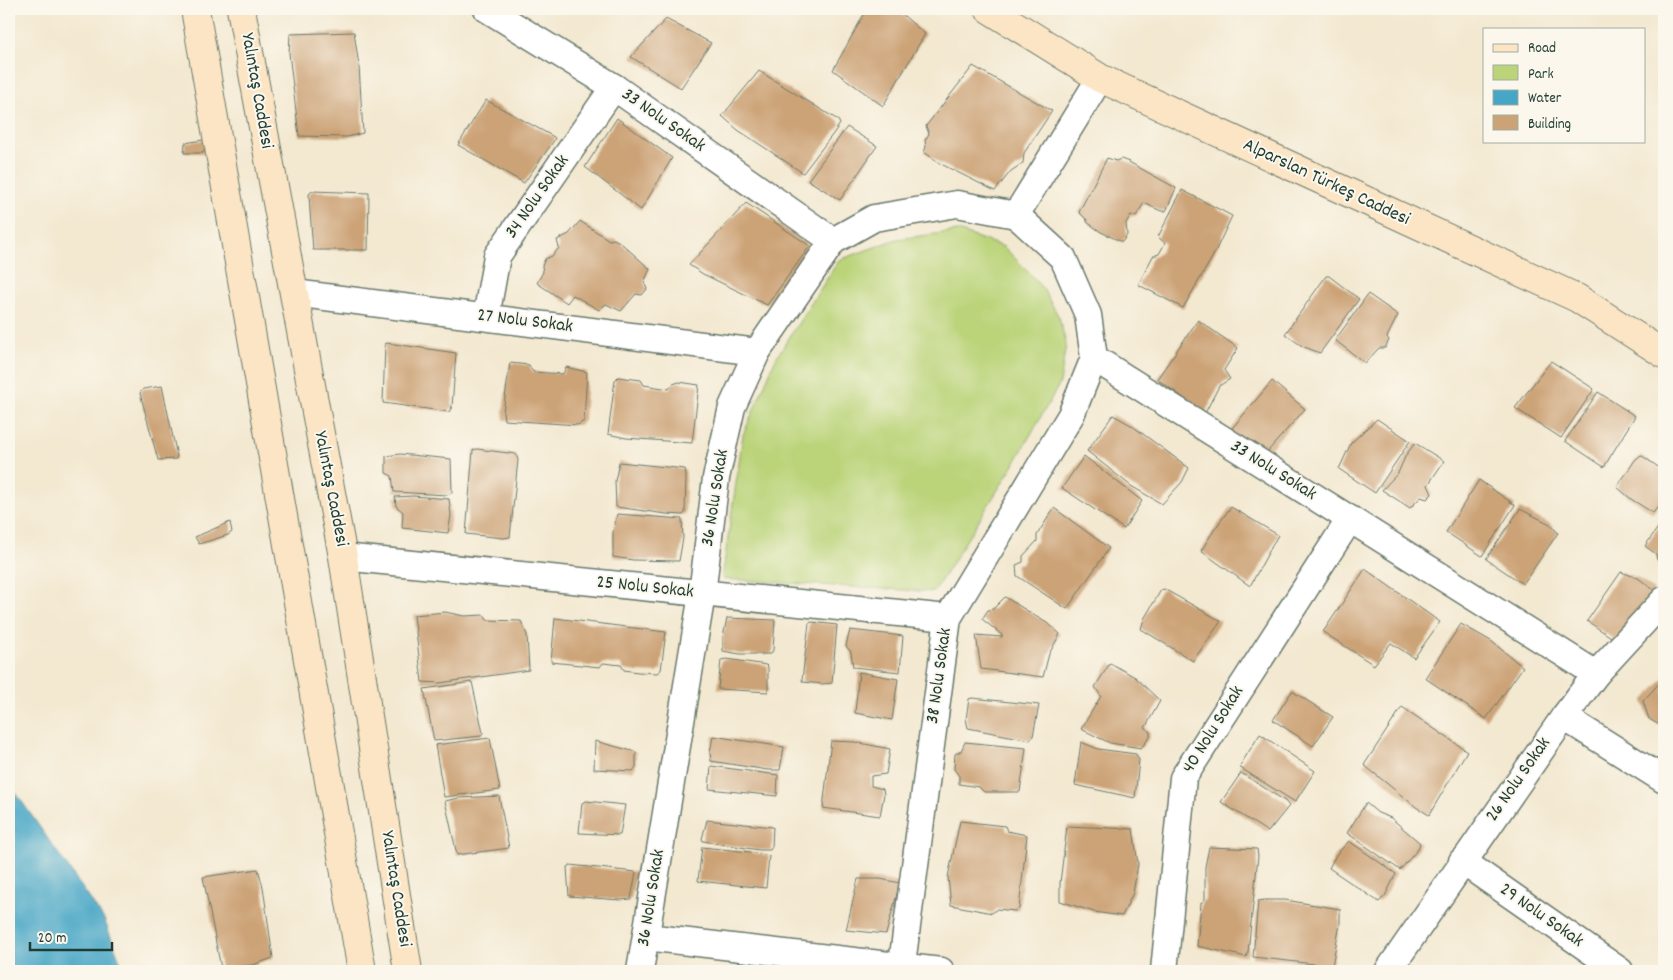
<svg xmlns="http://www.w3.org/2000/svg" width="1673" height="980" viewBox="0 0 1673 980" font-family="Dekko,sans-serif">
	<style>
		.green { fill: #bbd47a; stroke: #6d8857 }
		.water { fill: #47a6c6; stroke: #33727d }
		.building { fill: #cca377 }
		.lines { fill: none; stroke-linecap: round; stroke-linejoin: round }
		.street-casing { stroke: #69796b; stroke-width: 29 }
		.secondary-casing { stroke: #69796b; stroke-width: 30 }
		.street { stroke: #fff; stroke-width: 26 }
		.secondary { stroke: #fce5c4; stroke-width: 28 }
		.labels { text-anchor: middle; dominant-baseline: central; stroke-width: 4; stroke-linejoin: round; paint-order: stroke }
		.street-label { font-size: 19px; fill: #1f3d34; stroke: #fbf7ec }
	</style>
	<rect width="100%" height="100%" fill="#fbf7ec"/>
	<filter id="ink" filterUnits="userSpaceOnUse"><feTurbulence type="fractalNoise" baseFrequency=".02" numOctaves="2"/><feDisplacementMap in="SourceGraphic" scale="10" xChannelSelector="R" yChannelSelector="G"/><feConvolveMatrix kernelMatrix="1 2 1 2 8 2 1 2 1" color-interpolation-filters="sRGB"/></filter>
	<filter id="wash" filterUnits="userSpaceOnUse"><feTurbulence type="fractalNoise" baseFrequency=".0096" numOctaves="4" result="noise"/><feDisplacementMap in="SourceGraphic" scale="20" xChannelSelector="R" yChannelSelector="G"/><feGaussianBlur stdDeviation="1.12" result="paint"/><feColorMatrix in="noise" values="0 0 0 0 0 0 0 0 0 0 0 0 0 0 0 0 0 1.4 0 .05"/><feComposite in="paint" operator="in"/></filter>
	<g filter="url(#wash)">
		<rect width="100%" height="100%" fill="#f3e8d0"/>
		<path class="green" d="M 958,231 L 1004,247 L 1030,274 L 1043,289 L 1059,317 L 1066,344 L 1060,383 L 1014,464 L 934,592 L 722,579 L 743,435 L 776,358 L 839,260 L 897,239 Z"/>
		<path class="water" d="M 9,783 L 104,919 L 124,971 L 9,971 Z"/>
		<g id="blocks">
			<g class="building">
				<path d="M 867,9 L 896,9 L 925,34 L 883,106 L 833,70 Z"/>
				<path d="M 666,19 L 711,43 L 681,88 L 631,57 Z"/>
				<path d="M 354,32 L 359,66 L 363,133 L 347,137 L 299,136 L 289,53 L 290,34 Z"/>
				<path d="M 973,66 L 1052,111 L 1024,153 L 1023,163 L 1011,171 L 995,191 L 941,164 L 924,152 L 926,147 L 925,140 L 929,134 L 926,126 Z"/>
				<path d="M 759,71 L 838,120 L 840,124 L 833,134 L 803,173 L 738,130 L 722,116 Z"/>
				<path d="M 486,100 L 554,137 L 555,139 L 524,183 L 458,145 Z"/>
				<path d="M 617,118 L 672,158 L 641,210 L 585,167 Z"/>
				<path d="M 847,127 L 877,146 L 840,200 L 808,180 Z"/>
				<path d="M 203,140 L 206,148 L 203,153 L 184,153 L 185,143 Z"/>
				<path d="M 1107,158 L 1116,161 L 1121,159 L 1129,162 L 1176,188 L 1166,211 L 1161,211 L 1144,203 L 1136,216 L 1131,215 L 1126,223 L 1127,235 L 1122,242 L 1101,232 L 1087,222 L 1087,220 L 1079,212 Z"/>
				<path d="M 1182,190 L 1232,216 L 1213,256 L 1183,308 L 1139,285 L 1139,283 L 1153,256 L 1159,254 L 1165,243 L 1158,237 Z"/>
				<path d="M 312,191 L 369,193 L 368,250 L 313,250 L 310,211 L 309,194 Z"/>
				<path d="M 746,203 L 810,246 L 767,305 L 703,274 L 689,265 Z"/>
				<path d="M 580,221 L 609,240 L 614,239 L 621,243 L 650,269 L 644,282 L 647,289 L 642,295 L 636,294 L 621,311 L 606,304 L 599,310 L 573,295 L 567,303 L 537,283 L 543,272 L 542,266 L 545,259 L 552,256 L 559,248 L 557,240 L 569,234 Z"/>
				<path d="M 1326,276 L 1329,276 L 1359,299 L 1320,353 L 1302,346 L 1285,334 Z"/>
				<path d="M 1368,294 L 1398,315 L 1387,337 L 1389,340 L 1385,348 L 1379,348 L 1365,363 L 1336,341 L 1336,339 Z"/>
				<path d="M 1198,320 L 1238,348 L 1224,370 L 1230,379 L 1219,386 L 1205,413 L 1157,379 Z"/>
				<path d="M 387,343 L 456,353 L 452,407 L 449,412 L 383,403 L 385,344 Z"/>
				<path d="M 1551,361 L 1594,389 L 1561,438 L 1515,408 Z"/>
				<path d="M 510,363 L 529,365 L 533,372 L 563,374 L 566,367 L 587,372 L 584,421 L 578,425 L 504,420 L 503,412 Z"/>
				<path d="M 618,377 L 641,380 L 644,385 L 669,389 L 673,384 L 679,382 L 699,385 L 692,443 L 626,438 L 608,434 L 615,380 Z"/>
				<path d="M 1272,381 L 1305,409 L 1268,451 L 1260,456 L 1228,433 Z"/>
				<path d="M 162,386 L 177,456 L 176,459 L 158,460 L 140,393 L 143,389 Z"/>
				<path d="M 1598,392 L 1635,416 L 1604,467 L 1565,441 Z"/>
				<path d="M 1113,415 L 1131,425 L 1189,468 L 1182,482 L 1162,504 L 1131,486 L 1087,451 Z"/>
				<path d="M 1377,419 L 1410,441 L 1375,493 L 1339,469 L 1351,443 Z"/>
				<path d="M 1415,443 L 1444,461 L 1428,485 L 1432,494 L 1427,499 L 1421,497 L 1410,508 L 1382,490 L 1398,473 L 1406,455 Z"/>
				<path d="M 477,449 L 516,454 L 518,460 L 510,537 L 503,538 L 466,534 L 473,450 Z"/>
				<path d="M 400,454 L 451,459 L 452,493 L 447,495 L 394,492 L 392,476 L 386,473 L 386,456 Z"/>
				<path d="M 1641,455 L 1664,471 L 1664,499 L 1653,513 L 1631,499 L 1617,487 L 1635,460 Z"/>
				<path d="M 1084,456 L 1142,501 L 1124,529 L 1062,488 Z"/>
				<path d="M 619,462 L 685,469 L 686,475 L 685,513 L 683,515 L 666,514 L 616,507 L 615,481 Z"/>
				<path d="M 1479,480 L 1515,505 L 1482,556 L 1446,532 Z"/>
				<path d="M 413,496 L 449,499 L 451,515 L 448,533 L 402,528 L 403,512 L 396,506 L 395,497 Z"/>
				<path d="M 1231,507 L 1278,535 L 1250,586 L 1201,551 L 1214,530 Z"/>
				<path d="M 1054,508 L 1109,548 L 1067,609 L 1017,576 L 1016,565 L 1023,562 L 1023,556 L 1037,541 L 1037,535 Z"/>
				<path d="M 1520,509 L 1550,524 L 1558,533 L 1523,584 L 1486,559 Z"/>
				<path d="M 617,514 L 682,519 L 683,538 L 679,561 L 633,560 L 613,557 L 613,533 Z"/>
				<path d="M 1664,519 L 1664,563 L 1657,560 L 1656,554 L 1645,546 Z"/>
				<path d="M 230,522 L 232,532 L 228,535 L 199,544 L 195,537 Z"/>
				<path d="M 1365,569 L 1440,622 L 1414,658 L 1391,643 L 1374,665 L 1323,632 Z"/>
				<path d="M 1621,572 L 1638,578 L 1654,590 L 1617,641 L 1587,621 Z"/>
				<path d="M 1164,589 L 1221,621 L 1193,661 L 1141,629 L 1144,619 L 1161,590 Z"/>
				<path d="M 1005,597 L 1050,625 L 1060,634 L 1049,654 L 1043,677 L 981,669 L 976,635 L 1002,637 L 1002,635 L 982,619 L 988,610 L 993,609 Z"/>
				<path d="M 445,612 L 464,616 L 484,615 L 487,620 L 521,621 L 527,635 L 529,670 L 440,683 L 422,682 L 414,615 Z"/>
				<path d="M 555,618 L 666,632 L 661,670 L 657,673 L 638,672 L 624,670 L 621,665 L 603,663 L 600,667 L 551,662 Z"/>
				<path d="M 727,618 L 775,620 L 773,650 L 771,654 L 740,654 L 723,651 L 723,637 Z"/>
				<path d="M 812,622 L 837,625 L 832,683 L 822,684 L 803,682 L 802,680 L 809,623 Z"/>
				<path d="M 1461,624 L 1491,641 L 1523,667 L 1486,719 L 1425,678 Z"/>
				<path d="M 850,630 L 903,636 L 900,672 L 853,667 L 851,652 L 846,646 Z"/>
				<path d="M 727,659 L 766,665 L 768,667 L 768,692 L 718,689 L 721,660 Z"/>
				<path d="M 1110,663 L 1135,677 L 1160,701 L 1145,728 L 1150,732 L 1150,737 L 1141,748 L 1110,743 L 1081,729 L 1101,696 L 1095,687 Z"/>
				<path d="M 859,672 L 898,679 L 892,720 L 855,713 Z"/>
				<path d="M 1664,678 L 1664,733 L 1661,726 L 1649,719 L 1643,701 Z"/>
				<path d="M 472,682 L 483,733 L 481,736 L 434,741 L 424,689 Z"/>
				<path d="M 1292,691 L 1333,717 L 1313,746 L 1273,720 Z"/>
				<path d="M 972,698 L 1039,705 L 1033,736 L 1030,740 L 968,728 L 966,719 L 969,699 Z"/>
				<path d="M 1402,707 L 1467,751 L 1429,815 L 1416,807 L 1364,765 Z"/>
				<path d="M 1260,734 L 1315,771 L 1295,802 L 1239,767 Z"/>
				<path d="M 713,736 L 784,747 L 780,770 L 768,770 L 711,761 L 710,752 Z"/>
				<path d="M 490,738 L 500,790 L 444,797 L 435,745 Z"/>
				<path d="M 595,741 L 636,752 L 636,767 L 633,771 L 594,769 Z"/>
				<path d="M 831,741 L 855,742 L 890,749 L 886,774 L 871,776 L 871,786 L 883,789 L 884,794 L 880,816 L 823,808 Z"/>
				<path d="M 965,742 L 1026,748 L 1020,792 L 984,792 L 979,787 L 959,784 L 959,776 L 954,769 L 955,754 L 961,751 Z"/>
				<path d="M 1081,742 L 1098,749 L 1136,754 L 1139,760 L 1135,798 L 1075,785 Z"/>
				<path d="M 711,766 L 778,775 L 777,796 L 709,789 Z"/>
				<path d="M 1241,773 L 1285,801 L 1289,806 L 1268,832 L 1221,802 Z"/>
				<path d="M 499,796 L 509,848 L 457,855 L 445,801 L 459,798 Z"/>
				<path d="M 586,801 L 625,805 L 620,835 L 579,833 L 582,803 Z"/>
				<path d="M 1366,803 L 1378,813 L 1391,818 L 1420,843 L 1418,849 L 1400,870 L 1347,833 Z"/>
				<path d="M 707,820 L 773,827 L 772,847 L 770,850 L 759,850 L 703,841 L 702,839 Z"/>
				<path d="M 960,821 L 1005,826 L 1007,831 L 1027,835 L 1019,909 L 1015,911 L 997,909 L 992,913 L 951,905 L 948,877 Z"/>
				<path d="M 1067,826 L 1133,829 L 1138,864 L 1133,893 L 1122,916 L 1094,912 L 1060,901 L 1060,883 Z"/>
				<path d="M 1349,841 L 1396,874 L 1385,896 L 1379,902 L 1329,868 L 1336,855 Z"/>
				<path d="M 702,847 L 750,852 L 769,856 L 766,888 L 698,881 Z"/>
				<path d="M 1209,847 L 1257,849 L 1258,856 L 1248,952 L 1246,957 L 1197,946 L 1201,903 L 1205,899 L 1205,867 Z"/>
				<path d="M 570,865 L 636,872 L 631,899 L 620,900 L 569,896 L 567,867 Z"/>
				<path d="M 258,869 L 263,887 L 273,958 L 253,965 L 221,968 L 203,877 Z"/>
				<path d="M 858,879 L 880,879 L 900,883 L 886,934 L 846,930 Z"/>
				<path d="M 1265,900 L 1285,900 L 1340,909 L 1340,924 L 1332,966 L 1253,957 L 1258,901 Z"/>
			</g>
		</g>
	</g>
	<g filter="url(#ink)">
		<use href="#blocks" fill-opacity="0" stroke="#69796b" stroke-width="1"/>
		<g class="lines">
			<g class="street-casing">
				<g id="street">
					<path d="M 487,9 L 614,87 L 833,241"/>
					<path d="M 1016,215 L 1063,258 L 1088,315 L 1094,358 L 1596,674"/>
					<path d="M 1016,215 L 1100,78"/>
					<path d="M 294,293 L 757,352"/>
					<path d="M 486,317 L 497,256 L 614,87"/>
					<path d="M 343,557 L 948,618"/>
					<path d="M 1564,717 L 1664,780"/>
					<path d="M 1462,861 L 1620,971"/>
					<path d="M 646,937 L 941,971"/>
					<path d="M 640,971 L 702,594 L 716,478 L 732,407 L 757,352 L 833,241 L 874,218 L 957,204 L 1016,215"/>
					<path d="M 901,971 L 948,618 L 1071,415 L 1094,358"/>
					<path d="M 1164,971 L 1183,778 L 1350,519"/>
					<path d="M 1388,971 L 1564,717 L 1596,674 L 1664,600"/>
				</g>
			</g>
			<g class="secondary-casing">
				<g id="secondary">
					<path d="M 195,9 L 362,971"/>
					<path d="M 241,9 L 343,557 L 408,971"/>
					<path d="M 989,9 L 1100,78 L 1577,298 L 1664,354"/>
				</g>
			</g>
			<use href="#street" class="street"/>
			<use href="#secondary" class="secondary"/>
		</g>
	</g>
	<g class="labels">
		<g class="street-label">
			<text transform="translate(256 91) rotate(80)">Yalıntaş Caddesi</text>
			<text transform="translate(663 121) rotate(35)">33 Nolu Sokak</text>
			<text transform="translate(1326 183) rotate(25)">Alparslan Türkeş Caddesi</text>
			<text transform="translate(538 197) rotate(-55)">34 Nolu Sokak</text>
			<text transform="translate(525 322) rotate(7)">27 Nolu Sokak</text>
			<text transform="translate(1273 471) rotate(32)">33 Nolu Sokak</text>
			<text transform="translate(330 489) rotate(79)">Yalıntaş Caddesi</text>
			<text transform="translate(716 498) rotate(-81)">36 Nolu Sokak</text>
			<text transform="translate(645 588) rotate(6)">25 Nolu Sokak</text>
			<text transform="translate(940 676) rotate(-82)">38 Nolu Sokak</text>
			<text transform="translate(1214 730) rotate(-58)">40 Nolu Sokak</text>
			<text transform="translate(1519 780) rotate(-55)">26 Nolu Sokak</text>
			<text transform="translate(395 889) rotate(81)">Yalıntaş Caddesi</text>
			<text transform="translate(652 898) rotate(-81)">36 Nolu Sokak</text>
			<text transform="translate(1541 916) rotate(35)">29 Nolu Sokak</text>
		</g>
	</g>
	<rect width="1673" height="980" fill="none" stroke="#fbf7ec" stroke-width="30"/>
	<rect x="1483" y="28" width="162" height="115" fill="#fbf7ec" stroke="#a3ada2"/>
	<rect x="1493" y="44" width="25" height="8" fill="#fce5c4" stroke="#a3ada2"/>
	<text x="1528" y="52" font-size="15" fill="#1f3d34">Road</text>
	<rect x="1493" y="65" width="25" height="15" fill="#bbd47a" stroke="#a3ada2"/>
	<text x="1528" y="78" font-size="15" fill="#1f3d34">Park</text>
	<rect x="1493" y="90" width="25" height="15" fill="#47a6c6" stroke="#a3ada2"/>
	<text x="1528" y="102" font-size="15" fill="#1f3d34">Water</text>
	<rect x="1493" y="115" width="25" height="15" fill="#cca377" stroke="#a3ada2"/>
	<text x="1528" y="128" font-size="15" fill="#1f3d34">Building</text>
	<path d="M30 942v8h82v-8" fill="none" stroke="#1f3d34" stroke-width="2.5"/>
	<text x="38" y="942" font-size="15" fill="#1f3d34" stroke="#fbf7ec" stroke-width="4" paint-order="stroke">20 m</text>
</svg>
